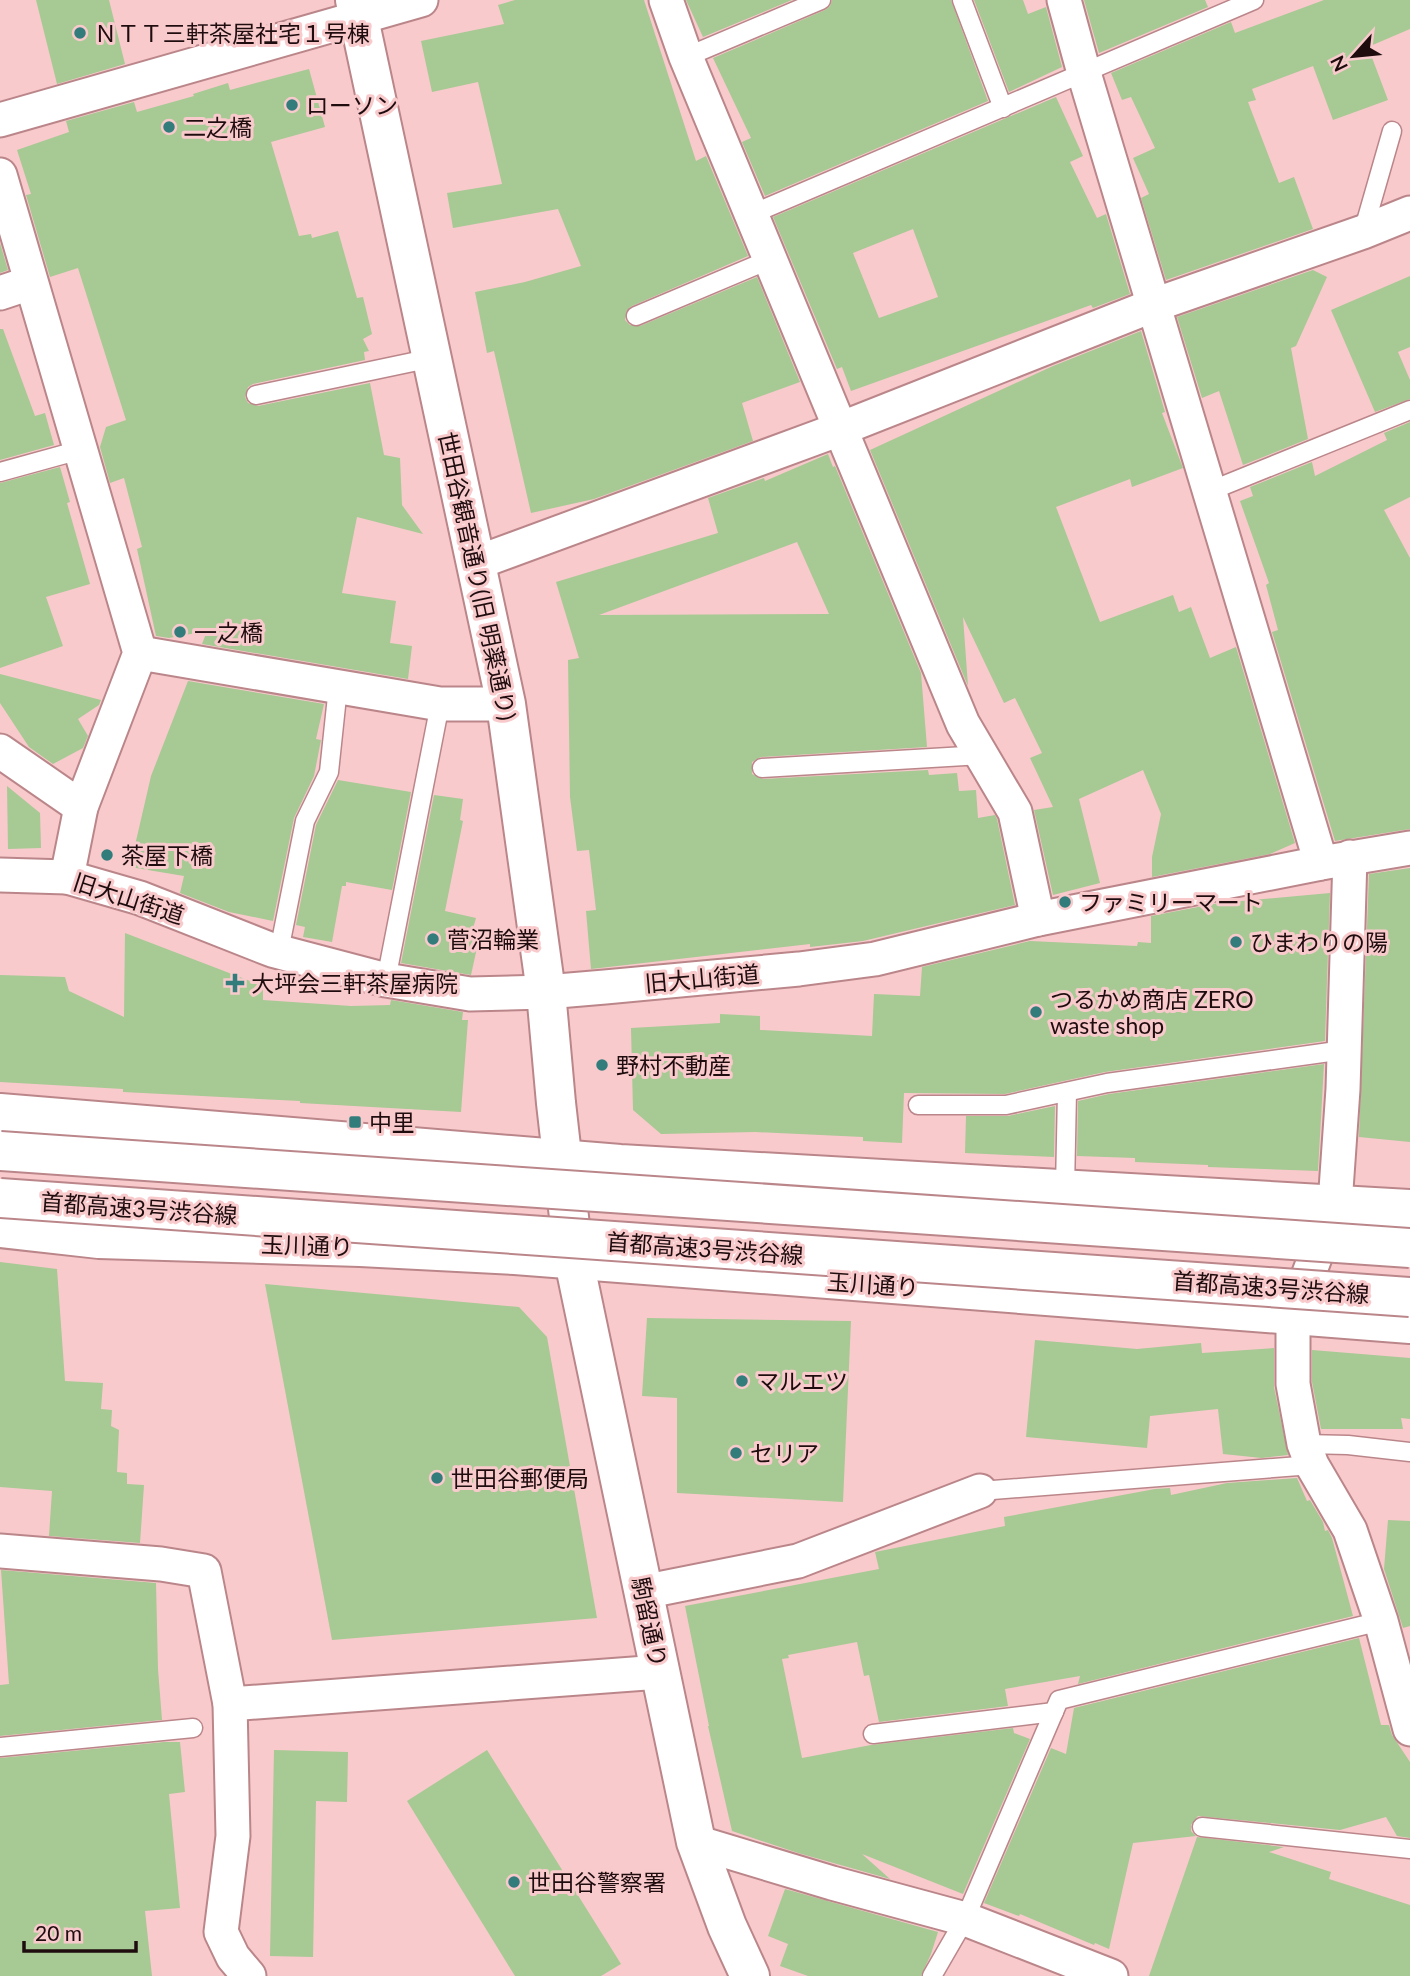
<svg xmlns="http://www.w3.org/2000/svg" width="1410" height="1976" viewBox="0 0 1410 1976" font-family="Lato,'Noto Sans JP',sans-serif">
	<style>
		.building { fill: #a7c994; fill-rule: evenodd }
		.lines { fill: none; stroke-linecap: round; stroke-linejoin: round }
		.lane-casing { stroke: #bb868a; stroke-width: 21 }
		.street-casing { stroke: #bb868a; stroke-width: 37 }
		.secondary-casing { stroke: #bb868a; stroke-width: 42 }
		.highway-casing { stroke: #bb868a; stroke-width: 42 }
		.lane { stroke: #fff; stroke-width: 18 }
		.street { stroke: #fff; stroke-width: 33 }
		.secondary { stroke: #fff; stroke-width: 38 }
		.highway { stroke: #fff; stroke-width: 38 }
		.highway-bridge-casing { stroke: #bb868a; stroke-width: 42; stroke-linecap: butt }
		.highway-bridge { stroke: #fff; stroke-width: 38 }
		.poi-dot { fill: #337c7c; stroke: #f8cacc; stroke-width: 2.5 }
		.labels { text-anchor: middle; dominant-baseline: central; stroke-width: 6; stroke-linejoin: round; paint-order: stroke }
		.poi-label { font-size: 23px; fill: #1f0c0e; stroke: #f8cacc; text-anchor: start }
		.street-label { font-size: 23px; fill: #1f0c0e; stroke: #f8cacc }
	</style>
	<rect width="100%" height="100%" fill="#f8cacc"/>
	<g class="building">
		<path d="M 36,0 L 109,0 L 125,64 L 57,84 Z"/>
		<path d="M 515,0 L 644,0 L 696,161 L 706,156 L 748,256 L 632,306 L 627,310 L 625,320 L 630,325 L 640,326 L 757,277 L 800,382 L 742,403 L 753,441 L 594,499 L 531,513 L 494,351 L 487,353 L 475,292 L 525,282 L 581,266 L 558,209 L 453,228 L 447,193 L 502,184 L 478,82 L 432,92 L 421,41 L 504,24 L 498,5 Z"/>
		<path d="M 686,0 L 792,0 L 703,37 Z"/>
		<path d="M 832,0 L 951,0 L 988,101 L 765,196 L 742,142 L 751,138 L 713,58 L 825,10 L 830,6 Z"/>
		<path d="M 974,0 L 1023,0 L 1028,14 L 1046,7 L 1062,67 L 1009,92 Z"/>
		<path d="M 1084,0 L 1205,0 L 1208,7 L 1099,53 Z"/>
		<path d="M 1324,0 L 1410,0 L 1410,29 L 1368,47 L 1388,100 L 1333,120 L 1313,66 L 1252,89 L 1256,100 L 1248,102 L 1279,183 L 1294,177 L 1313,229 L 1166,280 L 1141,198 L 1149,194 L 1133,158 L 1155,148 L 1131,97 L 1122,100 L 1111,73 L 1231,22 L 1235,33 Z"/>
		<path d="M 309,69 L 325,127 L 271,142 L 299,236 L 311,234 L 312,238 L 338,231 L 357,298 L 363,297 L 372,334 L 363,339 L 369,351 L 364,352 L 365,360 L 253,384 L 248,387 L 245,397 L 248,403 L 258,406 L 370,383 L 384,455 L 400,458 L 402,505 L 423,534 L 357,517 L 342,593 L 396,601 L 390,643 L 412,646 L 408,679 L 202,644 L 207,631 L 169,638 L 156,636 L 137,549 L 142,547 L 124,478 L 110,483 L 100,447 L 106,427 L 126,420 L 78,268 L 50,277 L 26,195 L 31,194 L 17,150 L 69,132 L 66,121 L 134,102 L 137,112 L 194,96 L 193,94 L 228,83 L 230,90 Z"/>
		<path d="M 1056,97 L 1083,156 L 1070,162 L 1097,218 L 1106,214 L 1130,294 L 1093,308 L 1091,305 L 851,391 L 842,367 L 837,369 L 773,217 ZM 913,229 L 938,297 L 879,318 L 853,253 Z"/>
		<path d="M 0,243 L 8,270 L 0,273 Z"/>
		<path d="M 1313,270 L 1327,277 L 1296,346 L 1291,348 L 1308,439 L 1243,465 L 1219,391 L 1202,398 L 1177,317 Z"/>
		<path d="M 1410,276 L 1410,347 L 1398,352 L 1410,380 L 1410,399 L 1375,412 L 1331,310 Z"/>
		<path d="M 0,329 L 3,329 L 35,416 L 45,413 L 54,445 L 0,460 Z"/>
		<path d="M 1141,331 L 1165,412 L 1162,413 L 1183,468 L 1132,487 L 1130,479 L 1056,507 L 1100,622 L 1173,595 L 1179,612 L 1191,607 L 1210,658 L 1236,647 L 1295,843 L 1270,854 L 1152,877 L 1152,857 L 1161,814 L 1143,770 L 1079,799 L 1100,883 L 1053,895 L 1034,810 L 1053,807 L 1030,758 L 1042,753 L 1015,698 L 1004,703 L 963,617 L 968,686 L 870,450 L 1053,366 Z"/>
		<path d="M 1410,422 L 1410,497 L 1384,510 L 1410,558 L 1410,829 L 1335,841 L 1272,632 L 1278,630 L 1266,585 L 1269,583 L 1240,501 L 1253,496 L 1250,487 L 1312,462 L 1315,476 L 1387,440 L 1384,433 Z"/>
		<path d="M 828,454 L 833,467 L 835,466 L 921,673 L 927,747 L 761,757 L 752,762 L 752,774 L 763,779 L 928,770 L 929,775 L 957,773 L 959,791 L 976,790 L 978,818 L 995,815 L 997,819 L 1015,905 L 863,941 L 810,947 L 810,944 L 591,969 L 586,911 L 596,910 L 589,850 L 577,851 L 570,797 L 568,660 L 579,658 L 556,582 L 718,533 L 708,498 L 764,478 L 765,481 ZM 797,542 L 829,614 L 599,615 Z"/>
		<path d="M 60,467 L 70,502 L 67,503 L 90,584 L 46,597 L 63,646 L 0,668 L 0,483 Z"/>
		<path d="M 0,674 L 101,700 L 99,705 L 78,719 L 88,736 L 83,748 L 53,764 L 29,747 L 0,703 Z"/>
		<path d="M 188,681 L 324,704 L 316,739 L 321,740 L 314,776 L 294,818 L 273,921 L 229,912 L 180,893 L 184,876 L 130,867 L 151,776 Z"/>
		<path d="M 338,780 L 411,792 L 392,890 L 346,882 L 346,886 L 342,886 L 332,942 L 303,937 L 305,927 L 296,925 L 316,825 Z"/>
		<path d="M 7,786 L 40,813 L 41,848 L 8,849 Z"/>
		<path d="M 434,795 L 463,799 L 460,820 L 463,821 L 445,911 L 476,918 L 472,932 L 480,934 L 471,975 L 401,963 Z"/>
		<path d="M 1410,868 L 1410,1142 L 1359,1137 L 1369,874 Z"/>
		<path d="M 1330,893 L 1325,1041 L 1105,1072 L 1005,1094 L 904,1093 L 902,1143 L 863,1141 L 863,1137 L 755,1132 L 661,1134 L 633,1110 L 631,1028 L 720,1023 L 720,1014 L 760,1016 L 760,1030 L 872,1036 L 874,994 L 920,996 L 922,967 L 1030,941 L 1137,946 L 1138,942 L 1151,943 L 1151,916 L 1219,903 Z"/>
		<path d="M 125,933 L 263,986 L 263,1000 L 351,1006 L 390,1005 L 391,1000 L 463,1012 L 462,1020 L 468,1020 L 461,1112 L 300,1103 L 300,1101 L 123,1092 L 123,1089 L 0,1082 L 0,975 L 65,977 L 69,991 L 124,1017 Z"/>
		<path d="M 1324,1064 L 1318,1171 L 1208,1167 L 1208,1165 L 1135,1162 L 1135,1158 L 1077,1156 L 1078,1101 L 1109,1094 Z"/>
		<path d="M 1055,1106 L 1054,1157 L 965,1153 L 966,1116 L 1008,1116 Z"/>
		<path d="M 0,1262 L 57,1269 L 65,1381 L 103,1383 L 101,1409 L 112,1410 L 111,1426 L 119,1430 L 117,1472 L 127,1473 L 127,1484 L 144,1485 L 140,1543 L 49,1536 L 52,1491 L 0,1487 Z"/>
		<path d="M 265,1284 L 519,1307 L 547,1337 L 597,1618 L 332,1640 Z"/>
		<path d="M 647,1318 L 851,1321 L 843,1502 L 677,1493 L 677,1398 L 642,1396 Z"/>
		<path d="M 1035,1340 L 1137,1349 L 1201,1343 L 1202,1353 L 1274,1348 L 1274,1387 L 1288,1455 L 1262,1458 L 1223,1454 L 1218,1409 L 1150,1416 L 1147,1448 L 1026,1437 Z"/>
		<path d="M 1312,1350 L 1410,1358 L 1410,1419 L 1401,1418 L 1403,1429 L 1321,1429 L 1312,1382 Z"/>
		<path d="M 1297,1478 L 1307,1501 L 1310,1500 L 1323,1522 L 1325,1531 L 1328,1530 L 1332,1538 L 1353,1616 L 1078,1684 L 1080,1676 L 1005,1689 L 1008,1706 L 879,1722 L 869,1675 L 864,1676 L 857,1642 L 788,1655 L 789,1658 L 782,1659 L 802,1758 L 871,1745 L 1013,1728 L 1014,1733 L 1030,1739 L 963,1894 L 862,1854 L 890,1879 L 798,1853 L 732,1831 L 708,1726 L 709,1726 L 685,1606 L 879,1569 L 875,1552 L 1005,1526 L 1004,1517 L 1155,1489 L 1170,1488 L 1171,1495 L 1227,1483 Z"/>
		<path d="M 1388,1520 L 1410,1521 L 1410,1626 L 1403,1628 L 1384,1569 Z"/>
		<path d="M 1,1570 L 156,1583 L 158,1669 L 162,1720 L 0,1736 L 0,1685 L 9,1684 Z"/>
		<path d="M 1359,1638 L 1381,1725 L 1389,1725 L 1392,1735 L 1410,1762 L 1410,1838 L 1397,1836 L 1386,1817 L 1340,1830 L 1198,1816 L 1191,1825 L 1191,1831 L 1196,1836 L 1133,1843 L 1109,1949 L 1095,1943 L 1094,1945 L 1020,1914 L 1019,1916 L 984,1903 L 1051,1748 L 1066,1754 L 1074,1708 Z"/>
		<path d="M 164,1742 L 180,1742 L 185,1792 L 169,1794 L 180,1908 L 145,1911 L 152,1976 L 0,1976 L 0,1758 Z"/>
		<path d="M 274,1750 L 348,1752 L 347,1802 L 316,1801 L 313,1957 L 270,1956 Z"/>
		<path d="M 487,1750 L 621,1964 L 601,1976 L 515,1976 L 407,1801 Z"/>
		<path d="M 1197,1837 L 1284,1847 L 1269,1852 L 1331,1872 L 1329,1879 L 1410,1905 L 1410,1976 L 1149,1976 Z"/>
		<path d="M 785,1889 L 938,1932 L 931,1954 L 921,1976 L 808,1976 L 780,1966 L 788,1944 L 768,1936 Z"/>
	</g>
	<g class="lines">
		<g class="lane-casing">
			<g id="lane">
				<path d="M 962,0 L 1003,108"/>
				<path d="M 686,57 L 821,0"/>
				<path d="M 752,214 L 1254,0"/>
				<path d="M 1363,232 L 1392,131"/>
				<path d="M 636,316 L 771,259"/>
				<path d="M 256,395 L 432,358"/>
				<path d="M 0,472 L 80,450"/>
				<path d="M 1210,491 L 1410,410"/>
				<path d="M 762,768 L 982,755"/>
				<path d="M 279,951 L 305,821 L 329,772 L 338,687"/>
				<path d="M 386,980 L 440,704"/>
				<path d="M 918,1105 L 1006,1105 L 1107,1083 L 1344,1050"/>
				<path d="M 1065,1188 L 1067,1092"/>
				<path d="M 1304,1444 L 1348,1445 L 1410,1452"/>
				<path d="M 980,1491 L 1312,1465"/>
				<path d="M 873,1734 L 1054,1712"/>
				<path d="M 0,1747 L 193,1728"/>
				<path d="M 1202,1827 L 1410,1849"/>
				<path d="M 932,1976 L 965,1919 L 1059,1700 L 1381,1621"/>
			</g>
		</g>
		<g class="street-casing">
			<g id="street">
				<path d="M 666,0 L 686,57 L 963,724 L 1015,812 L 1038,919"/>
				<path d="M 1064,0 L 1084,73 L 1321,863"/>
				<path d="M 0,120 L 421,0"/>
				<path d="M 0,175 L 140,653 L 81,807 L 67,877"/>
				<path d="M 0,293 L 30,283"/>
				<path d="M 476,563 L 840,429 L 1154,305 L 1363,232 L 1410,213"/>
				<path d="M 140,653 L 440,704 L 506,704"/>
				<path d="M 0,751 L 81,807"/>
				<path d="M 1350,857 L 1343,1089 L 1335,1204 L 1293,1316 L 1293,1384 L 1304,1444 L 1312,1465 L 1350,1530 L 1381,1621 L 1410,1729"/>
				<path d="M 0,875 L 67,877 L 140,898 L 272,950 L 386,980 L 470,994 L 546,992 L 605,987 L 799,969 L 875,959 L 1038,919 L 1321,863 L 1410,848"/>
				<path d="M 0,1551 L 161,1564 L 204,1571 L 230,1704 L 233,1836 L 221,1932 L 233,1957 L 249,1976"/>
				<path d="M 643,1592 L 798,1561 L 980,1491"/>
				<path d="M 230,1704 L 660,1672"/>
				<path d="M 696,1842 L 832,1883 L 965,1919 L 1111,1976"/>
			</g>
		</g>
		<g class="secondary-casing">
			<path id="secondary" d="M 355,0 L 506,704 L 546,992 L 556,1103 L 574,1261 L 696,1842 L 727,1926 L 750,1976"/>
		</g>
		<g class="highway-casing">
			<g id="highway">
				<path d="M 0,1113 L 620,1164 L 1410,1209"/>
				<path d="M 0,1228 L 99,1239 L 360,1247 L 515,1255 L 1410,1324"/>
			</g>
		</g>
		<use href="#lane" class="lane"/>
		<use href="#street" class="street"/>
		<use href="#secondary" class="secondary"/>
		<use href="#highway" class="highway"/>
		<g class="highway-bridge-casing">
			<g id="highway-bridge">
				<path d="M 0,1151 L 1410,1248"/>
				<path d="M 0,1198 L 1410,1297"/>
			</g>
		</g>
		<use href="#highway-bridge" class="highway-bridge"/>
	</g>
	<g class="poi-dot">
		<circle cx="80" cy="33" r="7"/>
		<circle cx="292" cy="105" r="7"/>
		<circle cx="169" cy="127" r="7"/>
		<circle cx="180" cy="632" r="7"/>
		<circle cx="107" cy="855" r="7"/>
		<circle cx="1065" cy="902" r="7"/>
		<circle cx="433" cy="939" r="7"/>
		<circle cx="1236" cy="942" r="7"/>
		<path d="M231.5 972.5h7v7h7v7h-7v7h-7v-7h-7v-7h7z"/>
		<circle cx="1036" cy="1012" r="7"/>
		<circle cx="602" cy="1065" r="7"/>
		<rect x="348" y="1115" width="14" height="14" rx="3.5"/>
		<circle cx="742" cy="1381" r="7"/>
		<circle cx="736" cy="1453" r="7"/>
		<circle cx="437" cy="1478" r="7"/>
		<circle cx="514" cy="1882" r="7"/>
	</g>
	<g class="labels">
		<g class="poi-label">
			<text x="94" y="33">ＮＴＴ三軒茶屋社宅１号棟</text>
			<text x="306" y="105">ローソン</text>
			<text x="183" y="127">二之橋</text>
			<text x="194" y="632">一之橋</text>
			<text x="121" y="855">茶屋下橋</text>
			<text x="1079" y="902">ファミリーマート</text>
			<text x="447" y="939">菅沼輪業</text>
			<text x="1250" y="942">ひまわりの陽</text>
			<text x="251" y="983">大坪会三軒茶屋病院</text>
			<text x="1050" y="999">つるかめ商店 ZERO<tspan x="1050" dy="26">waste shop</tspan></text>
			<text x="616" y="1065">野村不動産</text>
			<text x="369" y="1122">中里</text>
			<text x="756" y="1381">マルエツ</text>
			<text x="750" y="1453">セリア</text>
			<text x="451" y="1478">世田谷郵便局</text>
			<text x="528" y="1882">世田谷警察署</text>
		</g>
		<g class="street-label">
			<text transform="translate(478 576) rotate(78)">世田谷観音通り(旧 明薬通り)</text>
			<text transform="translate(129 898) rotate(18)">旧大山街道</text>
			<text transform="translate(702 978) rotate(-5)">旧大山街道</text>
			<text transform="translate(139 1208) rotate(4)">首都高速3号渋谷線</text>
			<text transform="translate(307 1245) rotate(2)">玉川通り</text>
			<text transform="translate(705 1248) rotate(4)">首都高速3号渋谷線</text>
			<text transform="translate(873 1284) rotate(4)">玉川通り</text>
			<text transform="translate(1271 1287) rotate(4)">首都高速3号渋谷線</text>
			<text transform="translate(650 1622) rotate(78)">駒留通り</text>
		</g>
	</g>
	<g transform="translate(1354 56) rotate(243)" stroke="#f8cacc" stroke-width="5" paint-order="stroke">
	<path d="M0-5L12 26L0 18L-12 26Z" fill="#1f0c0e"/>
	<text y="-10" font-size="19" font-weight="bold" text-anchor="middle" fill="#1f0c0e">N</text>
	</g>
	<path d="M24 1941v10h112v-10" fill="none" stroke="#1f0c0e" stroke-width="3.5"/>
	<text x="35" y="1941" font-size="21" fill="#1f0c0e" stroke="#f8cacc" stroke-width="5" paint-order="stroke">20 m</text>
</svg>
